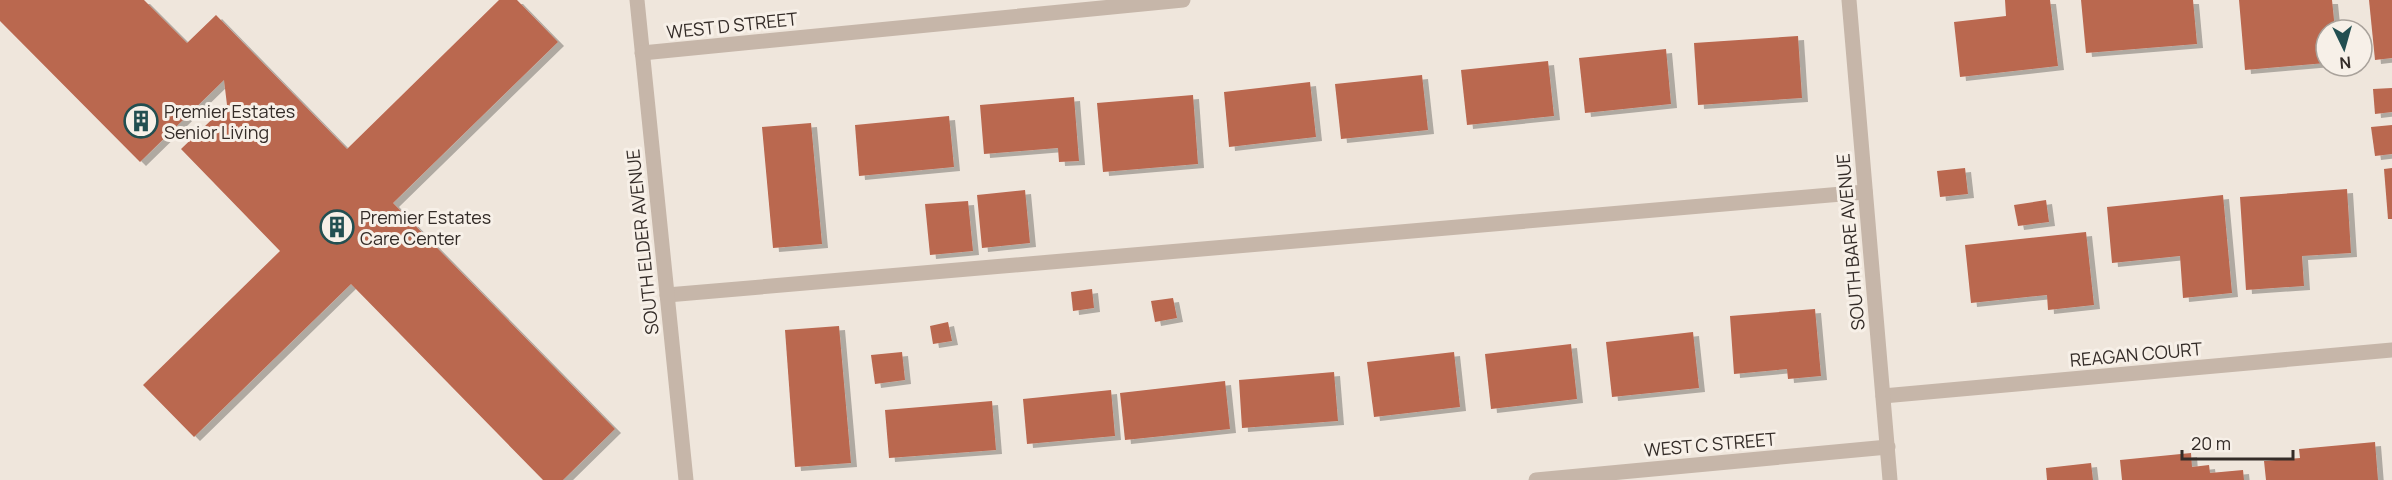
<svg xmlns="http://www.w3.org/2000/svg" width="2392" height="480" viewBox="0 0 2392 480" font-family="Manrope,sans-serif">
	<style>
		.building { fill: #ba6750; filter: url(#shadow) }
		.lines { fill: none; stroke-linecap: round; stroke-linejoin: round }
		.service { stroke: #c6b6a9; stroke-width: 15 }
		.minor { stroke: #c6b6a9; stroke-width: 15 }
		.tertiary { stroke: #c6b6a9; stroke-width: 15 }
		.labels { text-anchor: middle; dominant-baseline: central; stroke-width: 6; stroke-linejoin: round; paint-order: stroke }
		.street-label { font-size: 18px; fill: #342c28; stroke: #f7f0e8 }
		.poi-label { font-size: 18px; fill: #342c28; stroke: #f7f0e8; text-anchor: start }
	</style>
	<defs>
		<filter id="shadow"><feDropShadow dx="6" dy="4" stdDeviation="0" flood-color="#0004"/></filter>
	</defs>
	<rect width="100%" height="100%" fill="#efe6dc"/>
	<g class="building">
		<path d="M 0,0 L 144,0 L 187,43 L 216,15 L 347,149 L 499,0 L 517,0 L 558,42 L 393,203 L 615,429 L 563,480 L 543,480 L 351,284 L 194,437 L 143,385 L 280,251 L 181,149 L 227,105 L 224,80 L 140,162 L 0,21 Z"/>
		<path d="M 2005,0 L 2050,0 L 2058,66 L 1960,77 L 1954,22 L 2006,16 Z"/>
		<path d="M 2081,0 L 2193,0 L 2197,44 L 2086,53 Z"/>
		<path d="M 2239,0 L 2332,0 L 2335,30 L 2326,30 L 2326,63 L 2245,70 Z"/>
		<path d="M 2369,0 L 2392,0 L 2392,58 L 2375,60 Z"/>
		<path d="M 1798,36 L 1802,98 L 1698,105 L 1694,43 Z"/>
		<path d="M 1666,49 L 1671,104 L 1585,113 L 1579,58 Z"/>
		<path d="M 1548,61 L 1554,116 L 1467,125 L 1461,70 Z"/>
		<path d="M 1422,75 L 1428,130 L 1341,139 L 1335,84 Z"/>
		<path d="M 1310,82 L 1316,137 L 1229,147 L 1224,92 Z"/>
		<path d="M 2392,88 L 2392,112 L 2375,114 L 2373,89 Z"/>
		<path d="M 1193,95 L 1198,164 L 1103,172 L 1097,103 Z"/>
		<path d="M 1074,97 L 1079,161 L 1059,162 L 1058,148 L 984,154 L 980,105 Z"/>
		<path d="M 949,116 L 954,167 L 859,176 L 855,125 Z"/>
		<path d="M 811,123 L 822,244 L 773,248 L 762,127 Z"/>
		<path d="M 2392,125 L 2392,154 L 2375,156 L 2371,127 Z"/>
		<path d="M 1965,168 L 1968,194 L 1940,197 L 1937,171 Z"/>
		<path d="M 2392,168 L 2392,219 L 2388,219 L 2384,169 Z"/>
		<path d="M 2347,189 L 2351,253 L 2302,256 L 2304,286 L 2246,290 L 2240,197 Z"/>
		<path d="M 1025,190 L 1030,243 L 982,248 L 977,195 Z"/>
		<path d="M 2223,195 L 2232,293 L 2183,298 L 2180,256 L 2112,263 L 2107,207 Z"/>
		<path d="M 2046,200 L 2049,222 L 2018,226 L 2014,205 Z"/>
		<path d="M 968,201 L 973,251 L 930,255 L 925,204 Z"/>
		<path d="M 2086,232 L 2094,305 L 2048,310 L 2047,295 L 1971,303 L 1965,245 Z"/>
		<path d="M 1092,289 L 1094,308 L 1073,311 L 1071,292 Z"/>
		<path d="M 1173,298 L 1177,318 L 1155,322 L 1151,301 Z"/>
		<path d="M 1815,309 L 1821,376 L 1788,379 L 1787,369 L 1734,374 L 1730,316 Z"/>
		<path d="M 948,322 L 952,341 L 933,344 L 930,326 Z"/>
		<path d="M 839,326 L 851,463 L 795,467 L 785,330 Z"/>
		<path d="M 1693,332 L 1699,388 L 1612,397 L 1606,342 Z"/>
		<path d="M 1571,344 L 1577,399 L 1491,409 L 1485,354 Z"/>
		<path d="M 902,352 L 905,380 L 875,384 L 871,355 Z"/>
		<path d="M 1454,352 L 1460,407 L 1374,417 L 1367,362 Z"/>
		<path d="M 1334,372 L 1338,421 L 1242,428 L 1239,380 Z"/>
		<path d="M 1225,381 L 1230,429 L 1125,440 L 1120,393 Z"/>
		<path d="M 1111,390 L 1115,436 L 1027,444 L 1023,399 Z"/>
		<path d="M 992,401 L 996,450 L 889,458 L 885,410 Z"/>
		<path d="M 2375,442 L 2378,480 L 2266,480 L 2264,461 L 2300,458 L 2299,449 Z"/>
		<path d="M 2191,453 L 2192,467 L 2209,465 L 2210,473 L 2243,470 L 2244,480 L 2122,480 L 2120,460 Z"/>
		<path d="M 2091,463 L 2093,480 L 2047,480 L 2046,468 Z"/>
	</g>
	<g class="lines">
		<path class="service" d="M 667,295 L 1865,192"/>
		<g class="minor">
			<path d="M 637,0 L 686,480"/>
			<path d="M 642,53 L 1183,0"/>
			<path d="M 1883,396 L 2392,350"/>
			<path d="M 1536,480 L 1888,447"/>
		</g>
		<path class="tertiary" d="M 1849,0 L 1890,480"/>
	</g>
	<defs>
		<g id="building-ring" transform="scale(1.725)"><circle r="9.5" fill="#f7f0e8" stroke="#224f51" stroke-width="1.5"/><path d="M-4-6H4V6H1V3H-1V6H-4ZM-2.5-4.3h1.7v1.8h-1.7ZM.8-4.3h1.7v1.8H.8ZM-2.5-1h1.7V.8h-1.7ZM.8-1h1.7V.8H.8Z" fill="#224f51"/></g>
	</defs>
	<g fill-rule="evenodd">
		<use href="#building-ring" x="141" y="121"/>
		<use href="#building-ring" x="337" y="227"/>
	</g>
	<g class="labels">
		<g class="street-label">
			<text transform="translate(732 25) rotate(-6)">WEST D STREET</text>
			<text transform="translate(642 242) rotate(-96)">SOUTH ELDER AVENUE</text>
			<text transform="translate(1850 242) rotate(-95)">SOUTH BARE AVENUE</text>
			<text transform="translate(2136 354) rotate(-5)">REAGAN COURT</text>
			<text transform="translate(1710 444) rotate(-5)">WEST C STREET</text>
		</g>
		<g class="poi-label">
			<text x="164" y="111">Premier Estates<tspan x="164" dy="21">Senior Living</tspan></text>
			<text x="360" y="217">Premier Estates<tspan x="360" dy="21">Care Center</tspan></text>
		</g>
	</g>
	<g transform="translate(2344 48) rotate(175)"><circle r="28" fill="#f7f0e8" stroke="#a9a29b" stroke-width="1.5"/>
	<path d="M0-4.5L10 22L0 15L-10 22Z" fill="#224f51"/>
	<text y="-9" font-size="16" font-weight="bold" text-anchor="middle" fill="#342c28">N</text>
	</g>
	<path d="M2182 450v9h111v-9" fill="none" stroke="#342c28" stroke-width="3"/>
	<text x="2191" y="450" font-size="18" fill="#342c28" stroke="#f7f0e8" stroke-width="4.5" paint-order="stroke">20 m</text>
</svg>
